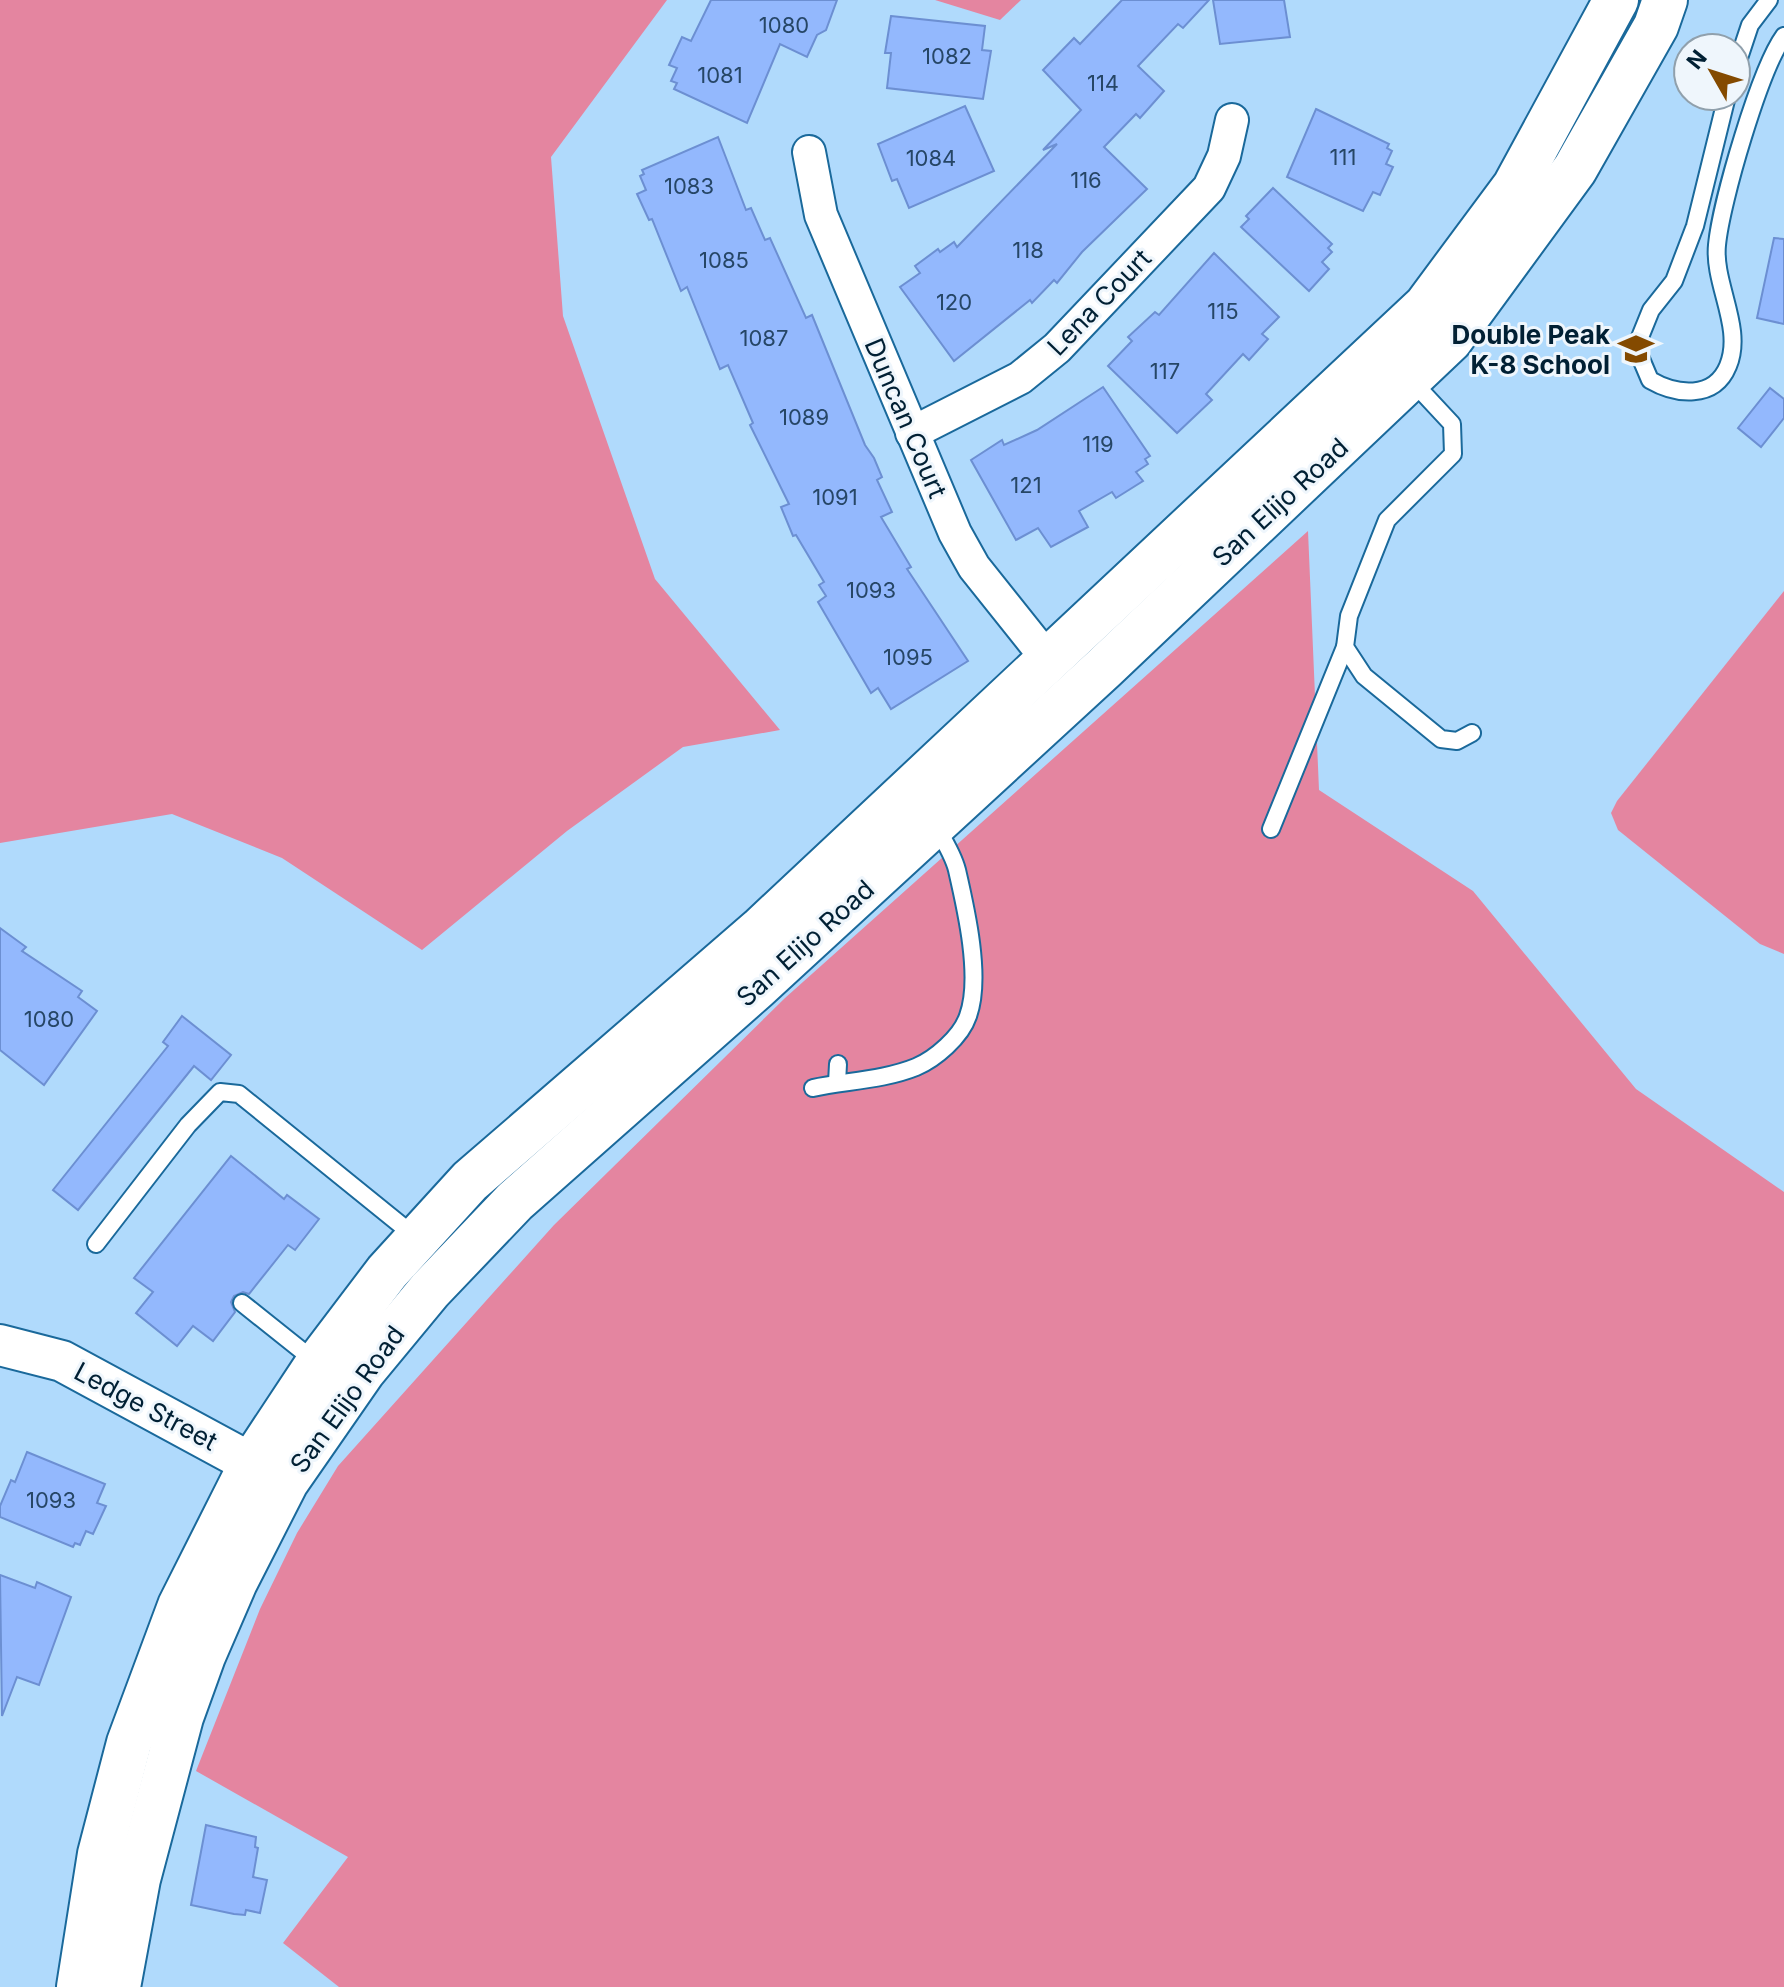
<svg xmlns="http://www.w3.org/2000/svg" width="1784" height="1987" viewBox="0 0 1784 1987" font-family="Inter,sans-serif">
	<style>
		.green { fill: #e485a0 }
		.building { fill: #93b8fd; stroke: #6c8fd2; stroke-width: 2 }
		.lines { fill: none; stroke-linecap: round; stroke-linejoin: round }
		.service-casing { stroke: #1a699b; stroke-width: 20 }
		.minor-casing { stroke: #1a699b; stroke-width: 36 }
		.tertiary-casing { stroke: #1a699b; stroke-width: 44 }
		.primary-casing { stroke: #1a699b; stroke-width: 48 }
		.service { stroke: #fff; stroke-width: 16 }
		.minor { stroke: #fff; stroke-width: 32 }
		.tertiary { stroke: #fff; stroke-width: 40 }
		.primary { stroke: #fff; stroke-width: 44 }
		.labels { text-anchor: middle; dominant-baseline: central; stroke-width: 6; stroke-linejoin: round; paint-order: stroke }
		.number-label { font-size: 22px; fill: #264666 }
		.street-label { font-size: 26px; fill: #012034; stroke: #eff6fc }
		.poi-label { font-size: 26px; font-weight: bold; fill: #012034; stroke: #eff6fc; text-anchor: end }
	</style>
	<rect width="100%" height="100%" fill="#b0dafc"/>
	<g class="green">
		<path d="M 0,0 L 667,0 L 551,157 L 563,316 L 655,579 L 780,730 L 683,747 L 567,831 L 422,950 L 282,858 L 172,814 L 0,843 Z"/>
		<path d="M 935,0 L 1021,0 L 1000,20 Z"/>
		<path d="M 1308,531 L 1319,790 L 1473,891 L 1636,1089 L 1784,1192 L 1784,1987 L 339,1987 L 283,1943 L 348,1857 L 196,1771 L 260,1609 L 297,1533 L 338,1466 L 554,1225 L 785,998 Z"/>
		<path d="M 1784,591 L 1784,954 L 1760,944 L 1618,830 L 1611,813 L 1617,801 Z"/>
	</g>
	<g class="building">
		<path d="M 711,0 L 837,0 L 826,30 L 817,35 L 807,57 L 780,44 L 747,123 L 674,89 L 677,83 L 671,81 L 677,68 L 669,65 L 682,37 L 691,41 Z"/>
		<path d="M 1122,0 L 1209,0 L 1183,28 L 1178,24 L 1138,66 L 1164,91 L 1140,118 L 1136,114 L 1104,147 L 1147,189 L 1082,252 L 1057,283 L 1054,280 L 1032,303 L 1030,300 L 954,361 L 900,287 L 920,273 L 915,266 L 938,249 L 940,252 L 954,242 L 957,247 L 1057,144 L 1043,150 L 1081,110 L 1043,70 L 1074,38 L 1080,44 Z"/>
		<path d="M 1213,0 L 1284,0 L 1290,37 L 1220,44 Z"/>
		<path d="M 891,16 L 985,26 L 982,50 L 991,51 L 983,99 L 887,88 L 891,53 L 885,53 Z"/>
		<path d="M 965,106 L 994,171 L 909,208 L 897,179 L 892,181 L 878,144 Z"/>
		<path d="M 1316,109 L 1389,144 L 1387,148 L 1392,151 L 1386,164 L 1393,167 L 1380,195 L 1373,192 L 1363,211 L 1287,177 Z"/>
		<path d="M 718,137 L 746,210 L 751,208 L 765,240 L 770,238 L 806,318 L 812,315 L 865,445 L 874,458 L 882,477 L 877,480 L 892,512 L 881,517 L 911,567 L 907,569 L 968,661 L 891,709 L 878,688 L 871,693 L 818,602 L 826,596 L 819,585 L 824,582 L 796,535 L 793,536 L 781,507 L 789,504 L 750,425 L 753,423 L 728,365 L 720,369 L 687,287 L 681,291 L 652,219 L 649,220 L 637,194 L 646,190 L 640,176 L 644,174 L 642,170 Z"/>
		<path d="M 1273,188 L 1332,244 L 1328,248 L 1332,252 L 1322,262 L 1329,269 L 1309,291 L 1241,227 L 1249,219 L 1246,216 Z"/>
		<path d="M 1774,238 L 1784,239 L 1784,324 L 1757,318 Z"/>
		<path d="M 1214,253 L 1279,317 L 1262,334 L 1268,339 L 1249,360 L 1243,354 L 1206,394 L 1212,400 L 1177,433 L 1108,366 L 1132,341 L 1128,337 L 1155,312 L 1159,315 Z"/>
		<path d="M 1103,387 L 1150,456 L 1145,459 L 1148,464 L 1136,472 L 1143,481 L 1116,498 L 1112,492 L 1079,511 L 1088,527 L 1051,547 L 1038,528 L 1016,540 L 971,460 L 1002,440 L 1004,445 L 1037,430 Z"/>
		<path d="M 1770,388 L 1784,399 L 1784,418 L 1761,447 L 1738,428 Z"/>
		<path d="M 0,928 L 26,947 L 22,951 L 82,991 L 78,997 L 97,1011 L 44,1085 L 0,1050 Z"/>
		<path d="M 182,1016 L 231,1055 L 211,1080 L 194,1066 L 78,1210 L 53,1190 L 168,1046 L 163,1042 Z"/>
		<path d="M 231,1156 L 284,1199 L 287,1195 L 319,1219 L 295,1250 L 288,1245 L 249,1294 L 243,1292 L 234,1296 L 231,1302 L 235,1312 L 213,1341 L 193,1326 L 177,1346 L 136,1313 L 153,1292 L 134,1278 Z"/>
		<path d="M 27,1452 L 105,1484 L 97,1503 L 106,1506 L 93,1534 L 86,1531 L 80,1545 L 75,1543 L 73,1547 L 0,1517 L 0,1506 L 11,1480 L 15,1482 Z"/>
		<path d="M 0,1575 L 35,1588 L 37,1582 L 71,1597 L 39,1685 L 17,1677 L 2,1716 Z"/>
		<path d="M 206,1825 L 256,1837 L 255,1847 L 258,1848 L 253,1877 L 267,1880 L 260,1913 L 246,1910 L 245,1915 L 234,1914 L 191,1905 Z"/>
	</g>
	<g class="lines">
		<g class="service-casing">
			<g id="service">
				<path d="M 1736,67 L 1750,25 L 1769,0"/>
				<path d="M 1727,96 L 1695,226 L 1674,281 L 1651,310 L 1636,347 L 1650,380 C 1676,395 1714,400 1728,366 C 1744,328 1713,284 1717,245 C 1721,202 1760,69 1784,36"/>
				<path d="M 1411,380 L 1452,424 L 1453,454 L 1387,520 L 1349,616 L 1345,647 L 1364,676 L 1441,739 L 1457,741 L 1472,733"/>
				<path d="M 1271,829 L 1345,647"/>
				<path d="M 837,1083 L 838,1064"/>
				<path d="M 813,1088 C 846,1081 884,1080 916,1067 C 935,1059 961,1037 968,1016 C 982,978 966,909 957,870 C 953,854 943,839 935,825"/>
				<path d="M 96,1244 L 188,1125 L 220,1092 L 239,1094 L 417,1238"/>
				<path d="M 242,1303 L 316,1362"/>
			</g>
		</g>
		<g class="minor-casing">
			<g id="minor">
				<path d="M 809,152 L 821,215 L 955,533 L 974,567 L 1049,661"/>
				<path d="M 912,433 L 1020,378 L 1057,348 L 1209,188 L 1224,156 L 1232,120"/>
			</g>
		</g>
		<g class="tertiary-casing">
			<path id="tertiary" d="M 0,1345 L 62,1361 L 280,1479"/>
		</g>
		<g class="primary-casing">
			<g id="primary">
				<path d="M 79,1987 L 100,1854 L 129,1743 L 180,1606 L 252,1463 L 318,1363 L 387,1272 L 470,1181 L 760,930 L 1426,306 L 1515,186 L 1616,0"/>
				<path d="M 118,1987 L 138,1879 L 181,1717 L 203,1656 L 235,1582 L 286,1482 L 363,1371 L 430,1290 L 515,1201 L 757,987 L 1104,668 L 1450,340 L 1575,169 L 1656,26 L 1665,0"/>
			</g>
		</g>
		<use href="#service" class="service"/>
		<use href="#minor" class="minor"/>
		<use href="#tertiary" class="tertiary"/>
		<use href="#primary" class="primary"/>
	</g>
	<defs>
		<g id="school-bare" transform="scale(2.76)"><path d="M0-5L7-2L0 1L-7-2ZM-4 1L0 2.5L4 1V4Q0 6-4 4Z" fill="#844a00" stroke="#eff6fc" stroke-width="2.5" paint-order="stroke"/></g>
	</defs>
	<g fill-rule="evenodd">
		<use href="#school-bare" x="1636" y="349"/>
	</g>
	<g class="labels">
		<g class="number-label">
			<text x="784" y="25">1080</text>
			<text x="947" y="56">1082</text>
			<text x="720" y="75">1081</text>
			<text x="1103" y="83">114</text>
			<text x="1343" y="157">111</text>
			<text x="931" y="158">1084</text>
			<text x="1086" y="180">116</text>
			<text x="689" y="186">1083</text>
			<text x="1028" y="250">118</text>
			<text x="724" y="260">1085</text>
			<text x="954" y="302">120</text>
			<text x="1223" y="311">115</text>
			<text x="764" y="338">1087</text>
			<text x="1165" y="371">117</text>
			<text x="804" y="417">1089</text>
			<text x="1098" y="444">119</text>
			<text x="1026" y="485">121</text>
			<text x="835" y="497">1091</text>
			<text x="871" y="590">1093</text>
			<text x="908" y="657">1095</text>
			<text x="49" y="1019">1080</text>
			<text x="51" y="1500">1093</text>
		</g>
		<g class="street-label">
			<text transform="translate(1099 302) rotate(-46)">Lena Court</text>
			<text transform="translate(906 418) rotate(67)">Duncan Court</text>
			<text transform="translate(1280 502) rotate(-43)">San Elijo Road</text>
			<text transform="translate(805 943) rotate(-42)">San Elijo Road</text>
			<text transform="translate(347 1399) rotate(-54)">San Elijo Road</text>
			<text transform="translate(146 1406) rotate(28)">Ledge Street</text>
		</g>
		<g class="poi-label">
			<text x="1610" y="334">Double Peak<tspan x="1610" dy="30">K-8 School</tspan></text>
		</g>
	</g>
	<g transform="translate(1712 72) rotate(309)"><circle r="38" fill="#eff6fc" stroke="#90a0ac" stroke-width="2"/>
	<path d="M0-6L14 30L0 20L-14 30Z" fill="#844a00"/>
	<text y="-12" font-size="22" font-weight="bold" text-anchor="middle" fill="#012034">N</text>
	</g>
</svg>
